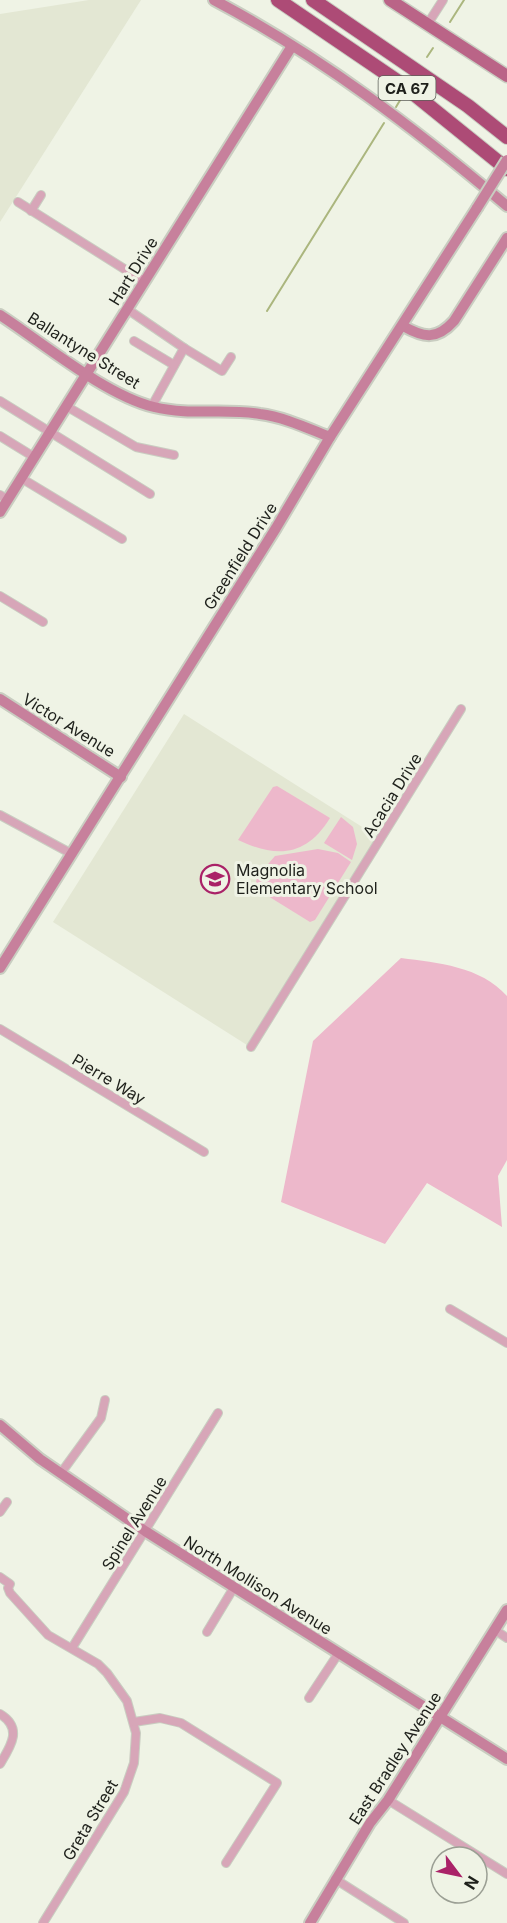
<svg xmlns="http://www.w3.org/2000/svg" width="507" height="1923" viewBox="0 0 507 1923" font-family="Inter,sans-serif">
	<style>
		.built { fill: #e3e7d3 }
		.green { fill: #edb8cb }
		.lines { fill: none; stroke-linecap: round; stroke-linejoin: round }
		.stream { stroke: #abb67e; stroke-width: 2 }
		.street-casing { stroke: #c9cdc1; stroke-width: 10 }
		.secondary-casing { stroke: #c9cdc1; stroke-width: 14 }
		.primary-casing { stroke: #c9cdc1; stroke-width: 15 }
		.highway-casing { stroke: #c9cdc1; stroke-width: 16 }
		.street { stroke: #d7a6b8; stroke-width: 8 }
		.secondary { stroke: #c7809c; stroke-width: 10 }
		.primary { stroke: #ba6487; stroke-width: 12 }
		.highway { stroke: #ad4b76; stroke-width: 14 }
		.secondary-bridge-casing { stroke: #c9cdc1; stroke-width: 14; stroke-linecap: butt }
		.secondary-bridge { stroke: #c7809c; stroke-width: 10 }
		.labels { text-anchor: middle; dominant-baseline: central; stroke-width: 6; stroke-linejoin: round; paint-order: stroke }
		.shield { fill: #eff3e5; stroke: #5d5f58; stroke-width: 1.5 }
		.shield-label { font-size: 15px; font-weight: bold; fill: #1e201b }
		.street-label { font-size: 16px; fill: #1e201b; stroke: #eff3e5 }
		.poi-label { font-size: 16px; fill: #1e201b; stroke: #eff3e5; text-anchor: start }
	</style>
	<rect width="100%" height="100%" fill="#eff3e5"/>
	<g class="built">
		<path d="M 89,0 L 141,0 L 0,222 L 0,14 Z"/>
		<path d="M 184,714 L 378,837 L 247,1045 L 53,922 Z"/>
	</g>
	<g class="green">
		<path d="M 277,786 L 330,818 C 306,857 276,858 238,840 L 273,787 Z"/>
		<path d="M 341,817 L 353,827 L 357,844 L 352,860 L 324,843 Z"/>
		<path d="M 318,849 L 338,853 L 351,862 L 315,920 L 310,922 L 255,888 L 257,877 L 275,856 Z"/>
		<path d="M 401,958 C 438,963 480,966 507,996 L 507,1160 L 498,1176 L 502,1227 L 427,1183 L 385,1244 L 281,1202 L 313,1041 Z"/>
	</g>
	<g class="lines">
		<g class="stream">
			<path d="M 450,22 L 464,0"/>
			<path d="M 427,57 L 433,48"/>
			<path d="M 396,107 L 402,97"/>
			<path d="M 267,311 L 384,123"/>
		</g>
		<g class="street-casing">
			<g id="street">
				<path d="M 427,25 L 443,0"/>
				<path d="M 18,202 L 145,282"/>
				<path d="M 31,211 L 41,195"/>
				<path d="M 127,309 L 184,348 L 152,406"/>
				<path d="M 134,341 L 174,365"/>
				<path d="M 184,348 L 222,371 L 231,357"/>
				<path d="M 0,401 L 150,494"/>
				<path d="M 66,406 L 136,447 L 174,455"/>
				<path d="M 0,436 L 34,457"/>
				<path d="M 21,478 L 122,539"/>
				<path d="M 0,495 L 8,500"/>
				<path d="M 0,596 L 43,622"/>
				<path d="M 0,815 L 72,854"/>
				<path d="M 0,1029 L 204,1152"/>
				<path d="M 251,1047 L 461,709"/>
				<path d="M 450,1309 L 507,1343"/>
				<path d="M 61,1473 L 101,1418 L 105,1400"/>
				<path d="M 0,1512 L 7,1502"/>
				<path d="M 0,1577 L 10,1584 L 8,1588 L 10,1593 L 48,1635 L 98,1664 L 107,1673 L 127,1701 L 136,1733 L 134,1763 L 124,1792 L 43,1923"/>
				<path d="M 495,1630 L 507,1638"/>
				<path d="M 207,1632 L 233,1589"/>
				<path d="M 72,1648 L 218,1413"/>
				<path d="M 309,1698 L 338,1654"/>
				<path d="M 0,1714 C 23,1728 11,1746 0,1764"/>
				<path d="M 134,1722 L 160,1718 L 181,1723 L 277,1783 L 226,1863"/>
				<path d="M 388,1800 L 507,1874"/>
				<path d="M 335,1879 L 404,1923"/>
			</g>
		</g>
		<g class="secondary-casing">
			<g id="secondary">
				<path d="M 214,0 C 320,56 416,129 507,206"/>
				<path d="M 0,315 C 43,343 105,395 154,407 C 191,416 225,408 260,414 C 284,417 307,428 330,437"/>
				<path d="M 403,326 C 424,338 437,340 454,321 L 507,238"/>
				<path d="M 0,512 L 292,46"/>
				<path d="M 0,699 L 121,777"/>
				<path d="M 0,968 L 276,528 L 330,437 L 477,208"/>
				<path d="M 0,1425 L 40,1459 L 145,1531 L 507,1759"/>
				<path d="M 310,1923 L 370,1823 L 388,1800 L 507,1610"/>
			</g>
		</g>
		<g class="primary-casing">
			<path id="primary" d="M 390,0 L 507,76"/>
		</g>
		<g class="highway-casing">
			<g id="highway">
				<path d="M 278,0 L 403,85 L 507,169"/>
				<path d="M 313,0 L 468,106 L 507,137"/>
			</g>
		</g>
		<use href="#street" class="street"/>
		<use href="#secondary" class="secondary"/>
		<use href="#primary" class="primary"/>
		<use href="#highway" class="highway"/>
		<g class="secondary-bridge-casing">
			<path id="secondary-bridge" d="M 477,208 L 507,160"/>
		</g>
		<use href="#secondary-bridge" class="secondary-bridge"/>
	</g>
	<defs>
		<g id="school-ring" transform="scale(1.5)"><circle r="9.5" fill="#eff3e5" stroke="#aa2268" stroke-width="1.5"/><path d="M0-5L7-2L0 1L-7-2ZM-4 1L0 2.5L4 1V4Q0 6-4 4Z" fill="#aa2268"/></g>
	</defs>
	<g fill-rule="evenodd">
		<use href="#school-ring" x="215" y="879"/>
	</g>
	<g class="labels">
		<rect class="shield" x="378.5" y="76" width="57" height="24" rx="4.5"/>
		<g class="shield-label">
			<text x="407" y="88">CA 67</text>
		</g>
		<g class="street-label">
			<text transform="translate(133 271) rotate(-58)">Hart Drive</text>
			<text transform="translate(84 350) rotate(32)">Ballantyne Street</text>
			<text transform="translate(240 556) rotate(-58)">Greenfield Drive</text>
			<text transform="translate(69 725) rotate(32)">Victor Avenue</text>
			<text transform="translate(392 795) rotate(-58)">Acacia Drive</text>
			<text transform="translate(109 1079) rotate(31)">Pierre Way</text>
			<text transform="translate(134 1523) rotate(-58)">Spinel Avenue</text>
			<text transform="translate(258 1585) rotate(32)">North Mollison Avenue</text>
			<text transform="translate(395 1758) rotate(-57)">East Bradley Avenue</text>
			<text transform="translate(90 1820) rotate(-59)">Greta Street</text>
		</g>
		<g class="poi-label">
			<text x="236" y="870">Magnolia<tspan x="236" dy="18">Elementary School</tspan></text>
		</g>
	</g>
	<g transform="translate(459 1875) rotate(122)"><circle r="28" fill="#eff3e5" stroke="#9b9f94" stroke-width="1.5"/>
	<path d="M0-4.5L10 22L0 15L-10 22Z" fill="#aa2268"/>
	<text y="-9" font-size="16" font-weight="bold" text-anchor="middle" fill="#1e201b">N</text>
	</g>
</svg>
